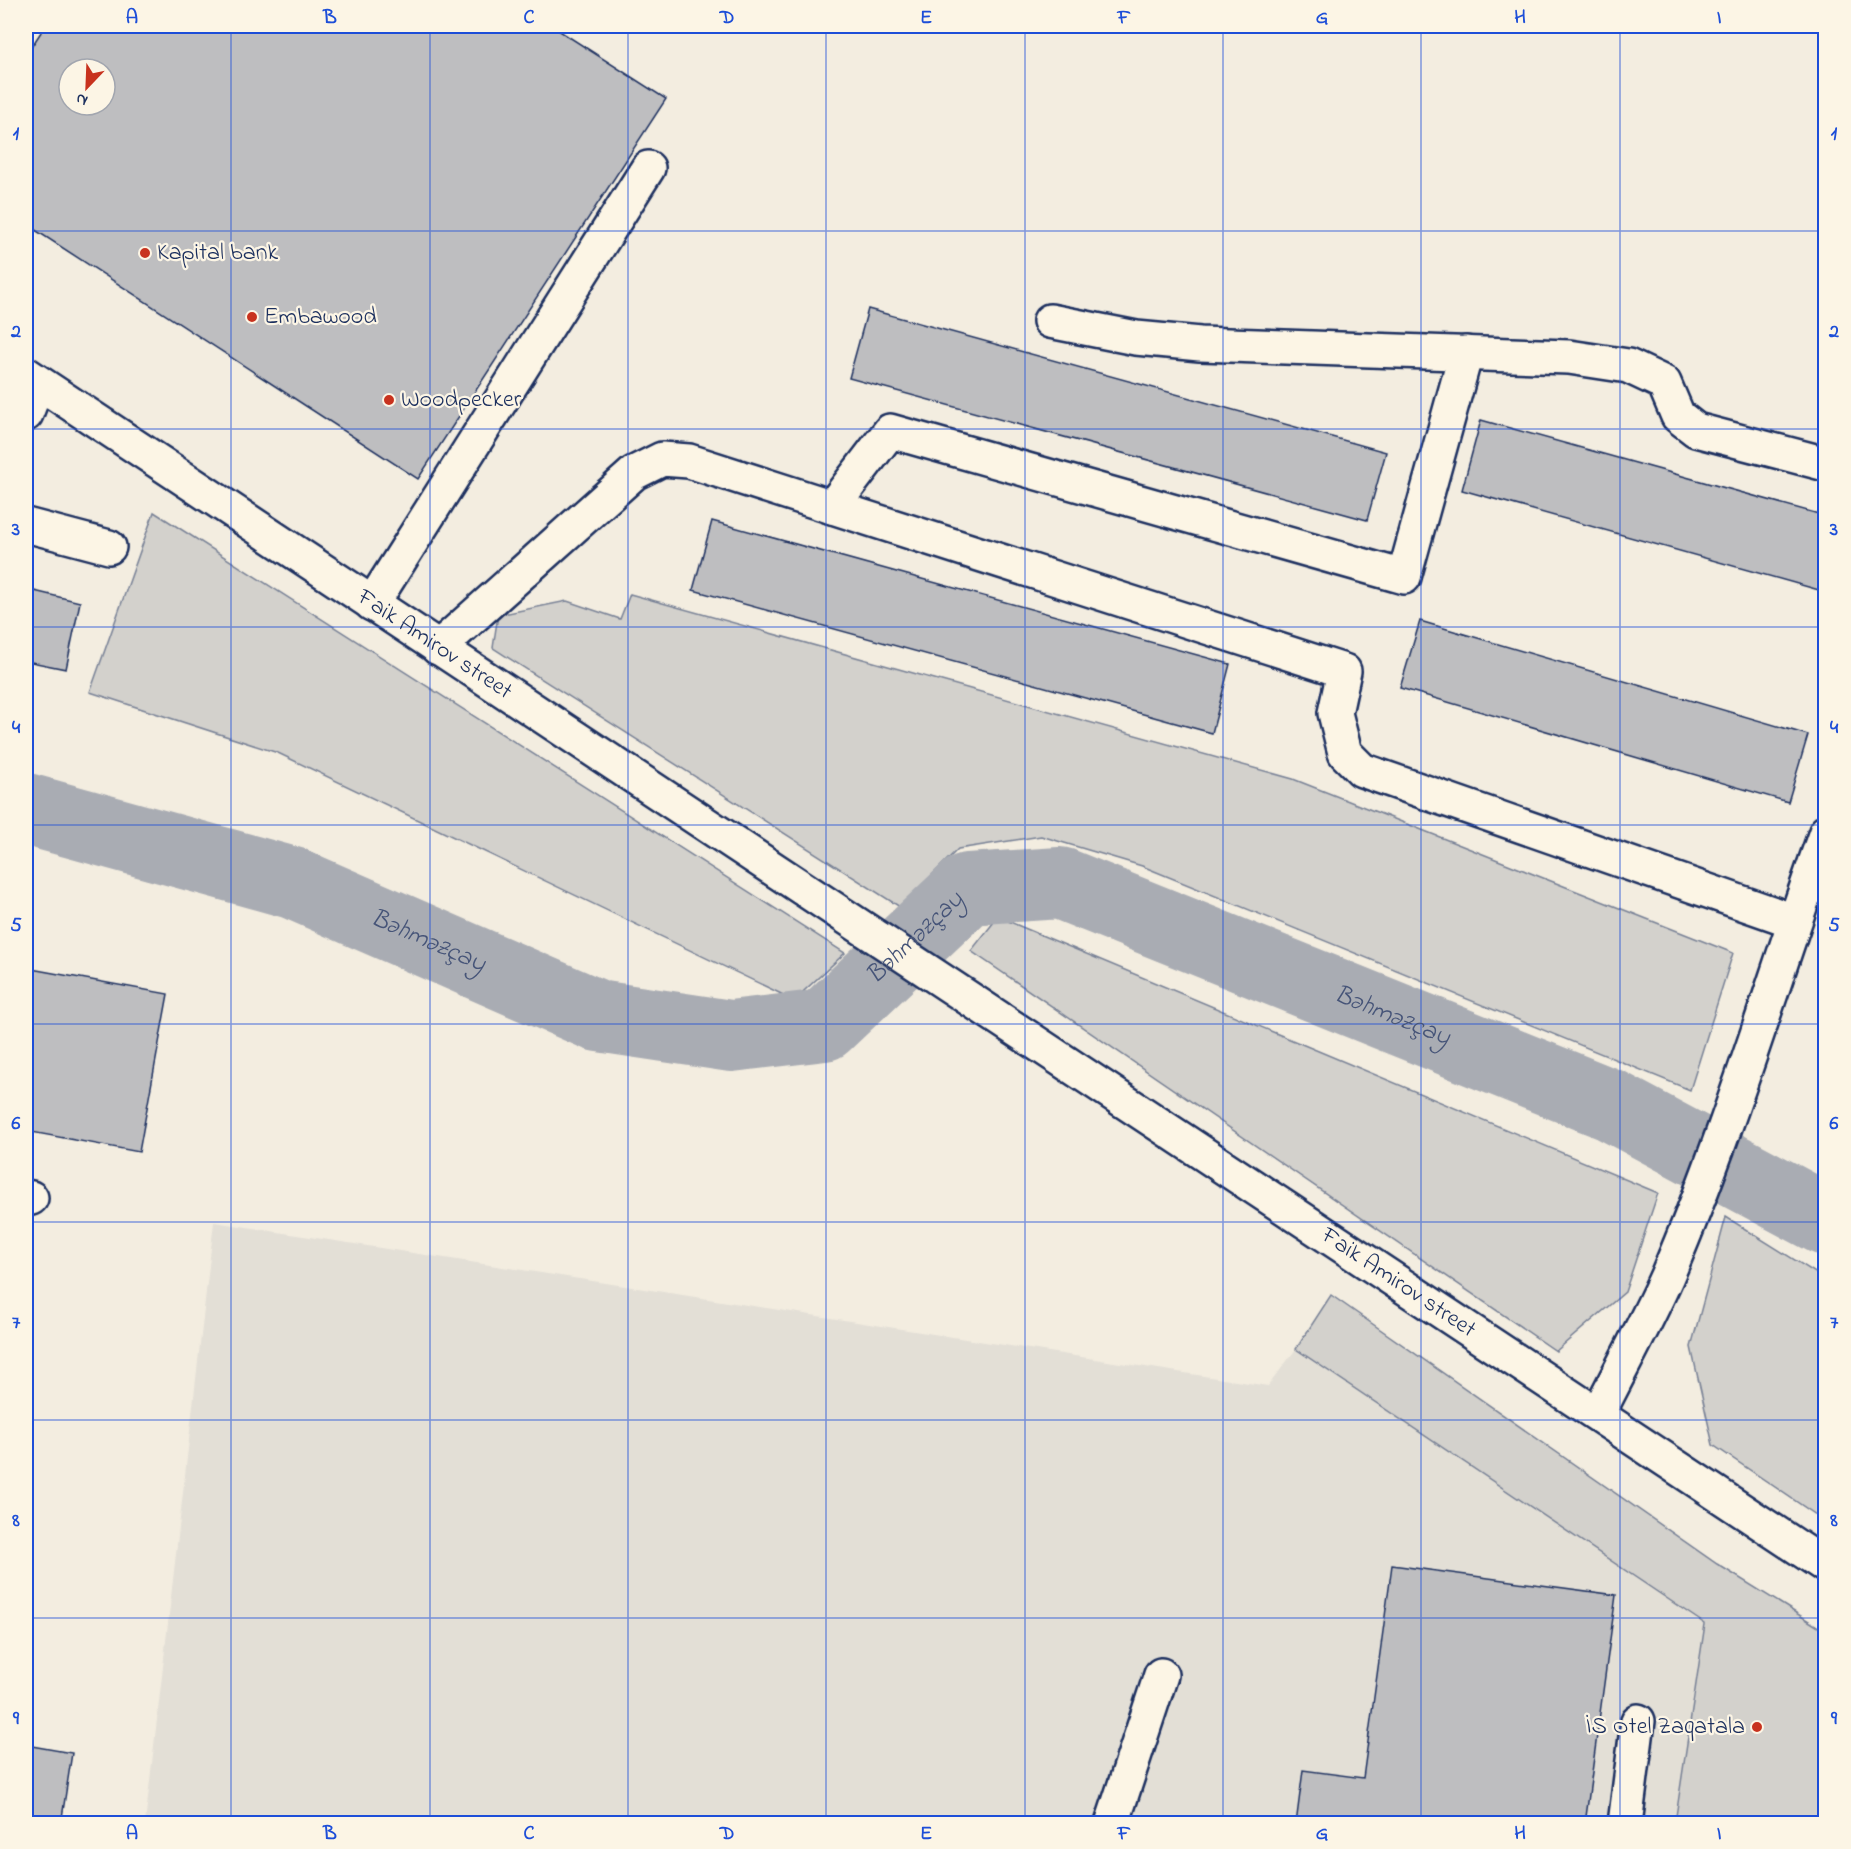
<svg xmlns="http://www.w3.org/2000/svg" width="1851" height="1849" viewBox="0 0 1851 1849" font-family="'Indie Flower',sans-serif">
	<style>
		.built { fill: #e3dfd6 }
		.green { fill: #d3d1cc; stroke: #778095; stroke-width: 1.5 }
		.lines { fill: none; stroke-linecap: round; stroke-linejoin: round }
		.river { stroke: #a9acb3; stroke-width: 72 }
		.building { fill: #bebec0; stroke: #1b2f5e; stroke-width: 1.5; fill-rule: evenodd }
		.minor-casing { stroke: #1b2f5e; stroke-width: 38 }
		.highway-casing { stroke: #1b2f5e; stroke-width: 38 }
		.minor { stroke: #fcf5e5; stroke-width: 33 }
		.highway { stroke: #fcf5e5; stroke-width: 33 }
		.grid { fill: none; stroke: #1d4ed8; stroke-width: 1.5; stroke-opacity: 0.55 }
		.poi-dot { fill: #c8321e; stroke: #fcf5e5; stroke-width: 2 }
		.labels { text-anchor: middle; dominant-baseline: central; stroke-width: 4.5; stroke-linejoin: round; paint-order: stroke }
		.poi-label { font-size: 24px; fill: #1b2f5e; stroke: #fcf5e5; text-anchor: start }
		.street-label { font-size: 24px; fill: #1b2f5e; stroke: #fcf5e5 }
		.water-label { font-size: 26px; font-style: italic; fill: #465478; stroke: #fcf5e5 }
		.neatline { fill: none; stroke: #1d4ed8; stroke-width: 2 }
		.grid-label { font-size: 20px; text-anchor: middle; font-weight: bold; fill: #1d4ed8 }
	</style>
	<rect width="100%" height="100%" fill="#f3ede0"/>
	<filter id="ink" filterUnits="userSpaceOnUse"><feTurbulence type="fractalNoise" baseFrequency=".0167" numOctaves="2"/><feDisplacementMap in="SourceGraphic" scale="12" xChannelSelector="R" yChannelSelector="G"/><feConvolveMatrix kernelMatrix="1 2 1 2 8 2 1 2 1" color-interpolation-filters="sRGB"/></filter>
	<g filter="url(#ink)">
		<path class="built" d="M 214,1222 L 1268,1386 L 1296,1349 L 1705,1624 L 1675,1823 L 145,1824 Z"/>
		<g class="green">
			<path d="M 154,512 L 845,953 L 794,1000 L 278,753 L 90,692 Z"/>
			<path d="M 630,594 L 1293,779 L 1733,953 L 1690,1090 L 1142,866 L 1041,836 L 958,849 L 900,907 L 493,648 L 498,615 L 567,601 L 620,619 Z"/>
			<path d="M 998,917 L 1658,1193 L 1625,1292 L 1556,1351 L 971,951 Z"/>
			<path d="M 1726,1217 L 1825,1279 L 1825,1521 L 1713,1445 L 1691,1347 Z"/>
			<path d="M 1331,1295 L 1717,1564 L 1825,1631 L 1825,1823 L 1675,1823 L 1705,1624 L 1296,1349 Z"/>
		</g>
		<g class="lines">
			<path class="river" id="s1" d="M 26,809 L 293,883 L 598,1016 L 731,1036 L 824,1025 L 968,889 L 1060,883 L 1611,1105 L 1826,1220"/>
		</g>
		<g class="building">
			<path d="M 45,26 L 552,26 L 666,99 L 418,479 L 26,224 L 26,55 ZM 69,69 L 105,69 L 105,105 L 69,105 Z"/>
			<path d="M 868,309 L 1386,452 L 1367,520 L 849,378 Z"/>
			<path d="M 1481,420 L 1826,516 L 1826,592 L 1462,490 Z"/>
			<path d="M 712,521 L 1230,664 L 1212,733 L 693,590 Z"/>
			<path d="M 26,589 L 80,602 L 66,669 L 26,661 Z"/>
			<path d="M 1420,621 L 1808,735 L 1788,802 L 1400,688 Z"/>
			<path d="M 26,968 L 168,994 L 139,1152 L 26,1131 Z"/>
			<path d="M 1392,1565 L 1616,1595 L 1585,1824 L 1296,1824 L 1303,1770 L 1363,1778 Z"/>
			<path d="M 26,1745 L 72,1753 L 61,1824 L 26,1824 Z"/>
		</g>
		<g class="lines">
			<g class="minor-casing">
				<g id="minor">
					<path d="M 1050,321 L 1136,338 L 1200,344 L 1569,357 L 1628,366 L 1664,383 L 1678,416 L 1696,430 L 1826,464"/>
					<path d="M 26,414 L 38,383"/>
					<path d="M 832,507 L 890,431 L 1404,577 L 1466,353"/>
					<path d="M 26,525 L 109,547"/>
					<path d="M 372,604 L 648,168"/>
					<path d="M 438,648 L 634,473 L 662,459 L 689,461 L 1344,671 L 1335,713 L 1345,753 L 1362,770 L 1794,921"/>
					<path d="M 26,1197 L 31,1198"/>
					<path d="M 1598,1414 C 1621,1368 1646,1323 1667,1276 C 1729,1132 1773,980 1826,832"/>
					<path d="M 1112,1824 L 1161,1675"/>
					<path d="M 1625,1824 L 1638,1721"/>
				</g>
			</g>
			<g class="highway-casing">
				<g id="highway">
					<path id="s2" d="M 26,374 L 1826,1566"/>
				</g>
			</g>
			<use href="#minor" class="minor"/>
			<use href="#highway" class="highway"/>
		</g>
	</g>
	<path class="grid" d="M 231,26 L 231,1824M 430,26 L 430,1824M 628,26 L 628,1824M 826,26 L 826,1824M 1025,26 L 1025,1824M 1223,26 L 1223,1824M 1421,26 L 1421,1824M 1620,26 L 1620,1824M 26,231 L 1826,231M 26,429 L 1826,429M 26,627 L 1826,627M 26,825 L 1826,825M 26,1024 L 1826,1024M 26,1222 L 1826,1222M 26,1420 L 1826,1420M 26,1618 L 1826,1618"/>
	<g class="poi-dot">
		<circle cx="145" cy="253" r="6"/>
		<circle cx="252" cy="317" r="6"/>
		<circle cx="389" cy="400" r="6"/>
		<circle cx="1757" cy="1727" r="6"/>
	</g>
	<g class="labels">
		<g class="poi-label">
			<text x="157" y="253">Kapital bank</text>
			<text x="264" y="317">Embawood</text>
			<text x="401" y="400">Woodpecker</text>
			<text x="1745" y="1727" text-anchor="end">İS Otel Zaqatala</text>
		</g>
		<g class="street-label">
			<text stroke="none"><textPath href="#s2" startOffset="490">Faik Amirov street</textPath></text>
			<text stroke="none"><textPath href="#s2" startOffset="1646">Faik Amirov street</textPath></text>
		</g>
		<g class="water-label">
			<text stroke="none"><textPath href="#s1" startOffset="964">Bəhməzçay</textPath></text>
			<text stroke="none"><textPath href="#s1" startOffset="424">Bəhməzçay</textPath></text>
			<text stroke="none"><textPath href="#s1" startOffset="1486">Bəhməzçay</textPath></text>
		</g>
	</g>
	<rect width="1851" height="1849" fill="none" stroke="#fcf5e5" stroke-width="66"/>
	<g transform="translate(87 87) rotate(203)"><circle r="28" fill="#fcf5e5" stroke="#a2a6af" stroke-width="1.5"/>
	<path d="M0-4.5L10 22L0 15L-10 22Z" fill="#c8321e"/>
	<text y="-9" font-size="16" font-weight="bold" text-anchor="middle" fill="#1b2f5e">N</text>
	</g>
	<rect x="33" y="33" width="1785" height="1783" class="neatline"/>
	<g class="grid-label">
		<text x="132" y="23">A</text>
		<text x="330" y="23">B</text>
		<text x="529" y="23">C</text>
		<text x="727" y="23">D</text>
		<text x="926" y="23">E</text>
		<text x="1124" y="23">F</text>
		<text x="1322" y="23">G</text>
		<text x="1520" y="23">H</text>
		<text x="1719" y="23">I</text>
		<text x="16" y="139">1</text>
		<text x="1834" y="139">1</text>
		<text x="16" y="337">2</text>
		<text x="1834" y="337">2</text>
		<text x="16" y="535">3</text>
		<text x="1834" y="535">3</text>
		<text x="16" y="733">4</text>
		<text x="1834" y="733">4</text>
		<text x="16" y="931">5</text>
		<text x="1834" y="931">5</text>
		<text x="16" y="1129">6</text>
		<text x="1834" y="1129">6</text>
		<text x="16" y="1328">7</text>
		<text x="1834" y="1328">7</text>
		<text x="16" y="1526">8</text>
		<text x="1834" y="1526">8</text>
		<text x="16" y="1724">9</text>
		<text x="1834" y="1724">9</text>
		<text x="132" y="1839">A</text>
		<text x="330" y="1839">B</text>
		<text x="529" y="1839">C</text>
		<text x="727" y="1839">D</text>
		<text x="926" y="1839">E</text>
		<text x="1124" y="1839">F</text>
		<text x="1322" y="1839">G</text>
		<text x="1520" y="1839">H</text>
		<text x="1719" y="1839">I</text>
	</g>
</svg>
